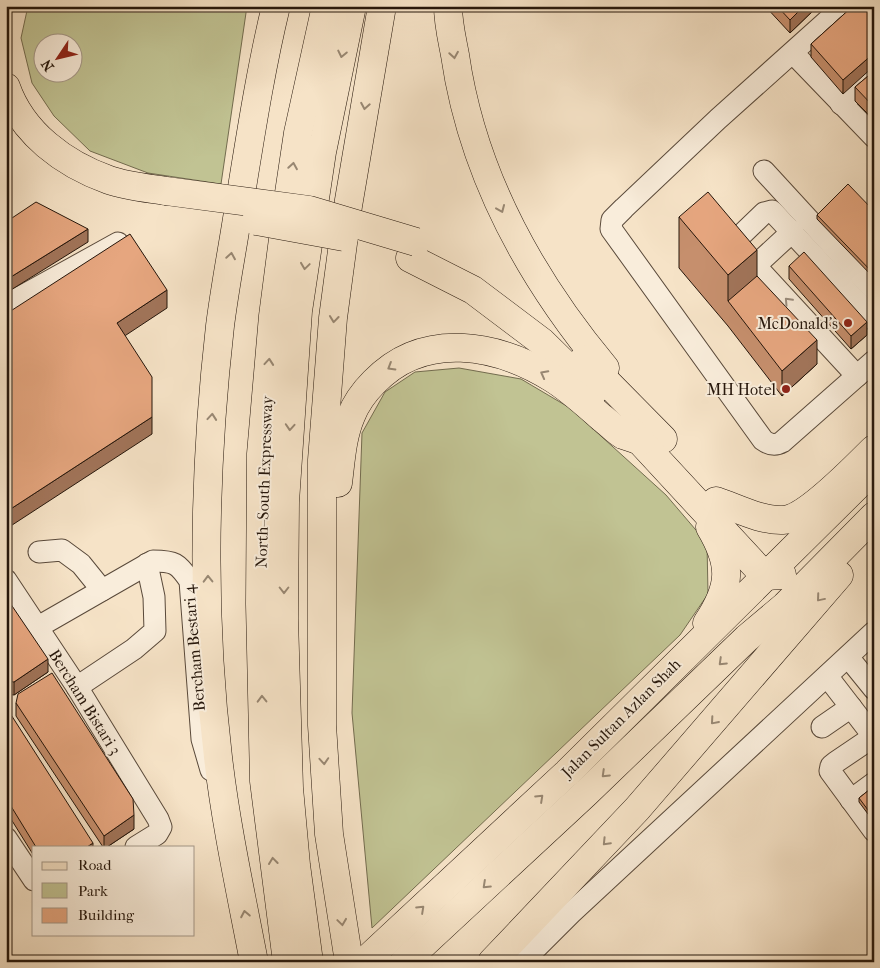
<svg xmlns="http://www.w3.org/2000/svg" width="880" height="968" viewBox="0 0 880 968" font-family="'IM FELL French Canon',serif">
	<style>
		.green { fill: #c1c393; stroke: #736c4f; fill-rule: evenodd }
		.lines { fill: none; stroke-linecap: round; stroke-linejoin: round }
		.minor-casing { stroke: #59493a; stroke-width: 23 }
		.major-casing { stroke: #25160b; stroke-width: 29 }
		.highway-casing { stroke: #25160b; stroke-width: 29 }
		.minor { stroke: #f9eddb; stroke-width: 21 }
		.major { stroke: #f6e3c7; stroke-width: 28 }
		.highway { stroke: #f6e3c7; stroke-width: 28 }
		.major-bridge-casing { stroke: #25160b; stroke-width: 29; stroke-linecap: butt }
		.major-bridge { stroke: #f6e3c7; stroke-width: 28 }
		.wall { fill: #c68f6d; stroke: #25160b }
		.shaded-wall { fill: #a17459; stroke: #25160b }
		.building { fill: #e6a67f; stroke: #25160b }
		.oneway { stroke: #988772 }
		.oneway2 { stroke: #9a8c7d }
		.poi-dot { fill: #8f2418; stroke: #f9eddb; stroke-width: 2 }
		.labels { text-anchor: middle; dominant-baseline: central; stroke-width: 4; stroke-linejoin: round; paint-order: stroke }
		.poi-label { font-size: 16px; fill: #25160b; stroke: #f9eddb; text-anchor: end }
		.street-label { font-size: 16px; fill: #25160b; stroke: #f9eddb }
	</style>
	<rect width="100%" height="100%" fill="#f6e3c7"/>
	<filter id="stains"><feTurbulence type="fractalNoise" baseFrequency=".004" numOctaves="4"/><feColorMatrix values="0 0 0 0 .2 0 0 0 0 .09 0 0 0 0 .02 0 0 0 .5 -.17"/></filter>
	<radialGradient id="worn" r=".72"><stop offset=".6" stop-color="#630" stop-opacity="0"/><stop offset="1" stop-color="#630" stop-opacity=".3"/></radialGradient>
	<g class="green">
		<path d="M 28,6 L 247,6 L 221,184 L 148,173 L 90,151 L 54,116 L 32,83 L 21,38 ZM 42,42 L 72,42 L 72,72 L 42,72 Z"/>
		<path d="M 459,368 L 521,379 L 570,408 L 666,495 L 707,543 L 708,594 L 680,635 L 372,928 L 352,713 L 362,433 L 385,392 L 415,372 Z"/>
	</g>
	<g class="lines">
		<g class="minor-casing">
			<g id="minor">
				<path d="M 844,6 L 718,119 L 624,208 L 612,220 L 611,229 L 763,440 C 770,445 775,446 782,442 L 874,361"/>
				<path d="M 793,53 L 874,137"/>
				<path d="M 841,104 L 874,73"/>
				<path d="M 764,171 L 853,268"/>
				<path d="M 874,249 L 853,268 L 874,290"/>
				<path d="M 755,266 L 793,231"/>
				<path d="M 6,305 L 118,243"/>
				<path d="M 857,376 L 739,248 L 737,239 L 764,213 L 772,211 L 874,320"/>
				<path d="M 39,552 L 62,550 L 81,564 L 102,590"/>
				<path d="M 6,580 L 77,687 L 158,819 L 161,827 L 157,834 L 136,847"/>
				<path d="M 38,627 L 153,561 C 174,561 178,563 190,581 L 202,739 L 211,770"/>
				<path d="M 848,657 L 874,689"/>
				<path d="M 827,676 L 874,737"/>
				<path d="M 77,687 L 134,649 L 155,631 L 154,597 L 147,564"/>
				<path d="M 822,727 L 851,707"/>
				<path d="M 873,737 L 836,762 L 831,766 L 830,771 L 874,831"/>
				<path d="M 851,800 L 874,783"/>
				<path d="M 6,838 L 34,880"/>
				<path d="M 522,962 L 571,913 L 874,632"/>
			</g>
		</g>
		<g class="major-casing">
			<g id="major">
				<path d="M 448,6 C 448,23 452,39 455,55 C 472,173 530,278 605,368"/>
				<path d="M 6,87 C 22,133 64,164 109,180 C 126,186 147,188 166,191"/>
				<path d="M 410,258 L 473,290 L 542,342 L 593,392"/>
				<path d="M 584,359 L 663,439"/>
				<path d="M 628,428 L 765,576 L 782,575"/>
				<path d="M 338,483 C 341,460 342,437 351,416 C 356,403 365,391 374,382 C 424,330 497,344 552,378 C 570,389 586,404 602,418 C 609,423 616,431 623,435 C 629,437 635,439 641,441"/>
				<path d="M 716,501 C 737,508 761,521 783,520 C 807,519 855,467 874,449"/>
				<path d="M 707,623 C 732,586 732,564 710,527"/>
				<path d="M 254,962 C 241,894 226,826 218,757 C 201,615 204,467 220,326 C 225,286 233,246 239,206 C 250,139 260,72 276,6"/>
				<path d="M 349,962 L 329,834 L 322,725 L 322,460 L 333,318 L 348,206 L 382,6"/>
				<path d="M 364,962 L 567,773 L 874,469"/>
				<path d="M 404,962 L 586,793 L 747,638 L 785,606 L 874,516"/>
				<path d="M 492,962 L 637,809 L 839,575"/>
			</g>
		</g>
		<g class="highway-casing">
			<g id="highway">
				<path d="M 287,962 L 264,781 L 260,604 L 261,454 L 273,316 L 289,193 L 298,133 L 326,6"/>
				<path d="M 309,962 L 296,865 L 289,788 L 284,619 L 285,502 L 298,311 L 322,152 L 352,6"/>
			</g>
		</g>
		<use href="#minor" class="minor"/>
		<use href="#major" class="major"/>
		<use href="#highway" class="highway"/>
		<g class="major-bridge-casing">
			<g id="major-bridge">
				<path d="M 166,191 L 309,210 L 416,242"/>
				<path d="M 256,221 L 344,237"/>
			</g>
		</g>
		<use href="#major-bridge" class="major-bridge"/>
	</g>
	<g class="wall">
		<path d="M 765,6 L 818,6 L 790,33 Z"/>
		<path d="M 853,6 L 843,94 L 811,57 L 811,44 Z"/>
		<path d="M 874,71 L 874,120 L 855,101 L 855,87 Z"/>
		<path d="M 874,211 L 874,278 L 817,219 L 817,215 Z"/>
		<path d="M 679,217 L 757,276 L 817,364 L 782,396 L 728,326 L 679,268 Z"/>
		<path d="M 789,266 L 867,335 L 851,349 L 789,279 Z"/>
		<path d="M 6,597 L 48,672 L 14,695 L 6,694 Z"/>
		<path d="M 16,703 L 134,829 L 107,847 L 103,847 L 16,716 Z"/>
		<path d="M 6,710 L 93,847 L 34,847 L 34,856 L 6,811 Z"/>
		<path d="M 874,786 L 874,822 L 859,802 L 859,798 Z"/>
	</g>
	<g class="shaded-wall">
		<path d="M 804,6 L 818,6 L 790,33 L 790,20 Z"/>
		<path d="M 874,53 L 874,66 L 843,94 L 843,80 Z"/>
		<path d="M 88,229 L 88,242 L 6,293 L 6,280 Z"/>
		<path d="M 757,250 L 757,301 L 728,301 L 728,275 Z"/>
		<path d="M 167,290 L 167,308 L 117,341 L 117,323 Z"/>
		<path d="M 867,322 L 867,335 L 851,349 L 851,336 Z"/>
		<path d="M 817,340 L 817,364 L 782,396 L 782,371 Z"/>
		<path d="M 152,417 L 152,434 L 6,529 L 6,512 Z"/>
		<path d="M 48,659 L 48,672 L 14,695 L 14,682 Z"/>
		<path d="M 134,815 L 134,829 L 107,847 L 104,847 L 104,836 Z"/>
		<path d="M 93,843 L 93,847 L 87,847 Z"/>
	</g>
	<g class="building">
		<path d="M 777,6 L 804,6 L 790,20 Z"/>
		<path d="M 853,6 L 874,6 L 874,53 L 843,80 L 811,44 Z"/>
		<path d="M 874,71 L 874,107 L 855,87 Z"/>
		<path d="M 848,184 L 874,211 L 874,274 L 817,215 Z"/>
		<path d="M 708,192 L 757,250 L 728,275 L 679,217 Z"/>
		<path d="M 36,202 L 88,229 L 6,280 L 6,222 Z"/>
		<path d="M 130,234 L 167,290 L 117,323 L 152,377 L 152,417 L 6,512 L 6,314 Z"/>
		<path d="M 804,252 L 867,322 L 851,336 L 789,266 Z"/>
		<path d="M 757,276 L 817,340 L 782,371 L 728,301 Z"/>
		<path d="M 6,597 L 48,659 L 14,682 L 6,681 Z"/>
		<path d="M 52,673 L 133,799 L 134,815 L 104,836 L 16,703 L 18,694 Z"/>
		<path d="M 6,710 L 8,710 L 93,843 L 87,847 L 36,847 L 6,798 Z"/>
		<path d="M 874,786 L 874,818 L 859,798 Z"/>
	</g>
	<defs><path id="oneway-chevron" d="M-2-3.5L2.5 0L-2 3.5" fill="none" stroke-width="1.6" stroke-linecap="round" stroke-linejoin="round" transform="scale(1.25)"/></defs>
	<g class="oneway">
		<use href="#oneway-chevron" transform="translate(342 54) rotate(102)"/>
		<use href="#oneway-chevron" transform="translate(454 55) rotate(81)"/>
		<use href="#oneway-chevron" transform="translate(365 106) rotate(100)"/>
		<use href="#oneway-chevron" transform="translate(293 166) rotate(-81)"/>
		<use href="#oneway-chevron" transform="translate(501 209) rotate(67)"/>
		<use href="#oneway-chevron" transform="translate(231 256) rotate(-81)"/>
		<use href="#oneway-chevron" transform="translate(305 266) rotate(98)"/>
		<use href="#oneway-chevron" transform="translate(334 319) rotate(96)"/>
		<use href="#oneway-chevron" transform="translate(269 362) rotate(-85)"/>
		<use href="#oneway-chevron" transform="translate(391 367) rotate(149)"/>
		<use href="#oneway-chevron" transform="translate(544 374) rotate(-152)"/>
		<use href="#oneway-chevron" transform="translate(212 417) rotate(-85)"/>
		<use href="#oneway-chevron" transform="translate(290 427) rotate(94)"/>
		<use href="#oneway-chevron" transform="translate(208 579) rotate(-91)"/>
		<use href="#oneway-chevron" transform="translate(284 590) rotate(90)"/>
		<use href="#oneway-chevron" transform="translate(820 598) rotate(130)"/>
		<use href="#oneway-chevron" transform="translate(722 662) rotate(136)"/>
		<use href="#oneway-chevron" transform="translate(262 699) rotate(-91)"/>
		<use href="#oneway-chevron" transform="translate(714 721) rotate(131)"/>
		<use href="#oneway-chevron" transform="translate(324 761) rotate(86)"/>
		<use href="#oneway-chevron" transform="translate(605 774) rotate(136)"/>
		<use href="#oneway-chevron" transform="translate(540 798) rotate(-43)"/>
		<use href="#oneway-chevron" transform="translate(606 842) rotate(134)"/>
		<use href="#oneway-chevron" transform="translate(273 861) rotate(-97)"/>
		<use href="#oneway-chevron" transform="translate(486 885) rotate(137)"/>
		<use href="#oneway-chevron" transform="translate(421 909) rotate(-43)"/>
		<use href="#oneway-chevron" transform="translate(245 914) rotate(-101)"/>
		<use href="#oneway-chevron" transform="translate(342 922) rotate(82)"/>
	</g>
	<use class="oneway2" href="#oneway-chevron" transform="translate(788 301) rotate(-133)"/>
	<g class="poi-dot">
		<circle cx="848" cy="323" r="5"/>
		<circle cx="786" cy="389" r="5"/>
	</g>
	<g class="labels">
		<g class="poi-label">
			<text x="838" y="323">McDonald's</text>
			<text x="776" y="389">MH Hotel</text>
		</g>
		<g class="street-label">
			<text transform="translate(264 482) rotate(-88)">North–South Expressway</text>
			<text transform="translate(194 648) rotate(-95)">Bercham Bestari 4</text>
			<text transform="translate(85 702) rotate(58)">Bercham Bistari 3</text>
			<text transform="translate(621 718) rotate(-45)">Jalan Sultan Azlan Shah</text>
		</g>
	</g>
	<rect width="880" height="968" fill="none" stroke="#f6e3c7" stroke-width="25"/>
	<rect x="8" y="8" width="865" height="953" fill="none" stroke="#25160b" stroke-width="2.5"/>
	<rect x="12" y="12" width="855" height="943" fill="none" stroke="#25160b"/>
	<rect x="32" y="846" width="162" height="90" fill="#f9eddb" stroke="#a49788"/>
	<rect x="42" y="862" width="25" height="8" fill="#f6e3c7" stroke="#a49788"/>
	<text x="78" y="870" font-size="15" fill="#25160b">Road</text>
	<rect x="42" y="883" width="25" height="15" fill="#c1c393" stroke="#a49788"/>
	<text x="78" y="896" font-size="15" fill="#25160b">Park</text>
	<rect x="42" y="908" width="25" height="15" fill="#e6a67f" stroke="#a49788"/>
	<text x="78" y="920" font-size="15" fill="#25160b">Building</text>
	<g transform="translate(58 58) rotate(235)"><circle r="24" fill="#f9eddb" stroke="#a49788"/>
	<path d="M0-4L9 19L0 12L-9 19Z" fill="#8f2418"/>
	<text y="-8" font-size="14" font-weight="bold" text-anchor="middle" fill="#25160b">N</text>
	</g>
	<rect width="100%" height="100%" filter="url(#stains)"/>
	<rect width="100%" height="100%" fill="url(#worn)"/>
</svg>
